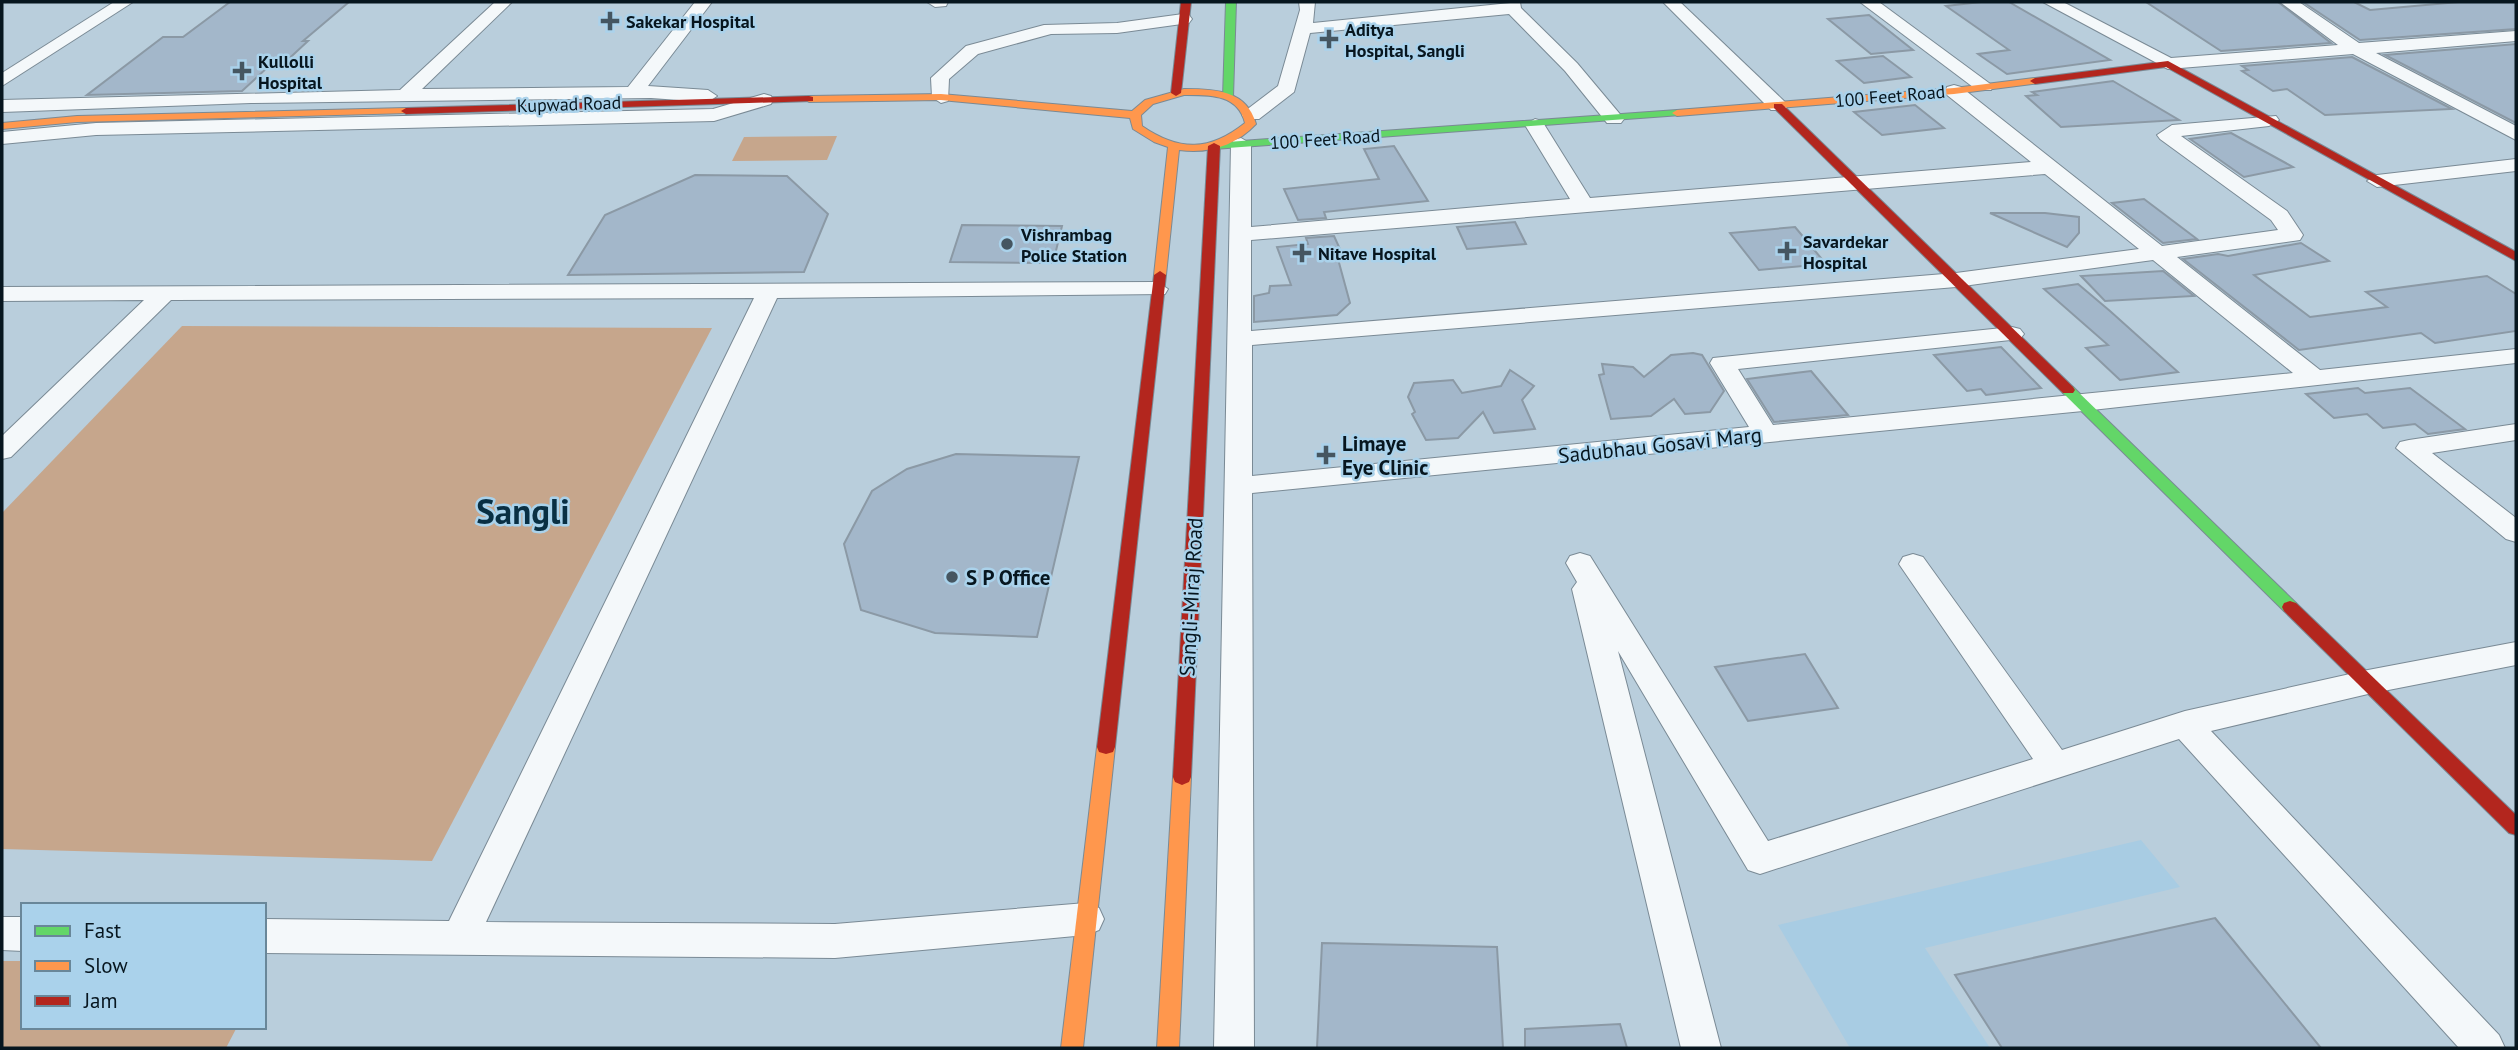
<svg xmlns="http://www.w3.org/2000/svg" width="2518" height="1050" viewBox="0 0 2518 1050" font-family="'PT Sans',sans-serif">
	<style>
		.built { fill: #a8cce3 }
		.green { fill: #c6a68c }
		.building { fill: #a3b7ca; stroke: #8b99a5; stroke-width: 2 }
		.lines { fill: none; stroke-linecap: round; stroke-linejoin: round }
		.street-casing { stroke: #7a8a95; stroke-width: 2 }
		.fast-casing { stroke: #7a8a95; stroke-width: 2 }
		.slow-casing { stroke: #7a8a95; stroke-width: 2 }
		.jam-casing { stroke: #7a8a95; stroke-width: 2 }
		.street { fill: #f4f8fa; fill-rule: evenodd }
		.fast { fill: #63d668; fill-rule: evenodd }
		.slow { fill: #ff974d; fill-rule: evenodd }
		.jam { fill: #b3261e; fill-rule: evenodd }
		.poi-dot { fill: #455661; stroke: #aad2eb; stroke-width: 2.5 }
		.labels { text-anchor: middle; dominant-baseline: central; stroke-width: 5; stroke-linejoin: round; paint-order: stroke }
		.far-poi-label { font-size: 18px; font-weight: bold; fill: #07161f; stroke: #aad2eb; text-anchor: start }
		.far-street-label { font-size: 18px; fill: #07161f; stroke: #aad2eb }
		.poi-label { font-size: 21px; font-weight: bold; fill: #07161f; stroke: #aad2eb; text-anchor: start }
		.street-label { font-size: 21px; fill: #07161f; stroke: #aad2eb }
		.town-label { font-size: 35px; font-weight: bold; fill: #092f43; stroke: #aad2eb }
	</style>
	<rect width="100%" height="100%" fill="#b9cedc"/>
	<path class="built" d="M 2141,840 L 2180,887 L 1925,948 L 1990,1048 L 1850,1048 L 1778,925 Z"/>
	<g class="green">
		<path d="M 837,136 L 827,160 L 732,161 L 744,137 Z"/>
		<path d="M 182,326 L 712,328 L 432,861 L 2,849 L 2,513 Z"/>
		<path d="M 2,961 L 23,961 L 23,1027 L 237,1027 L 226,1048 L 2,1048 Z"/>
	</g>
	<g class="building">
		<path d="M 230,2 L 349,2 L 303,41 L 308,41 L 281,66 L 269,66 L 242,91 L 87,95 L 163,37 L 183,37 Z"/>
		<path d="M 1981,2 L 2009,2 L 2110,60 L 2007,74 L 1978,54 L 2009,50 L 1946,6 Z"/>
		<path d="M 2146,2 L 2278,2 L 2331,43 L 2221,51 Z"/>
		<path d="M 2303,2 L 2354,2 L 2370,10 L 2459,2 L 2516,2 L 2516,29 L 2360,40 Z"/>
		<path d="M 1869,15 L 1913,50 L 1871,54 L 1828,19 Z"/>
		<path d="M 2516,44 L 2516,123 L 2385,55 Z"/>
		<path d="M 1883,56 L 1911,77 L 1864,83 L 1837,61 Z"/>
		<path d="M 2352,57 L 2452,109 L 2325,115 L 2287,89 L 2273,91 L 2242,71 L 2248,70 L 2242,66 Z"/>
		<path d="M 2113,81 L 2179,120 L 2061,127 L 2026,96 L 2037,95 L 2032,92 Z"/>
		<path d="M 1915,105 L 1944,128 L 1882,135 L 1854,112 Z"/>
		<path d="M 2231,133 L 2293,167 L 2244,177 L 2190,139 Z"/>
		<path d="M 1394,146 L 1428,201 L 1324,212 L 1326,218 L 1298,220 L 1284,189 L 1379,179 L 1364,149 Z"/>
		<path d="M 695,175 L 787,176 L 828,214 L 804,272 L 568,275 L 605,215 Z"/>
		<path d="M 2144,199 L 2197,239 L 2163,243 L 2112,203 Z"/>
		<path d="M 1990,213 L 2045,213 L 2079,217 L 2079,233 L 2067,247 Z"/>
		<path d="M 1515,222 L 1526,244 L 1467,249 L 1457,227 Z"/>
		<path d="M 962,225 L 1062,226 L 1053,263 L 950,262 Z"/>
		<path d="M 1795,227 L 1826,264 L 1759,270 L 1730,233 Z"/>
		<path d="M 1334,236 L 1344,258 L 1338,259 L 1350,303 L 1337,315 L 1254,322 L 1254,296 L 1269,293 L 1270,286 L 1291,285 L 1277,247 L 1308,244 L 1306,238 Z"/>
		<path d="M 2301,243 L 2329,261 L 2254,275 L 2310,317 L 2387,307 L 2366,292 L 2487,276 L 2516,294 L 2516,331 L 2435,343 L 2421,333 L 2299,350 L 2183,259 L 2218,254 L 2228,256 Z"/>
		<path d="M 2163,271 L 2194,296 L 2105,301 L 2081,276 Z"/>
		<path d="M 2078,284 L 2110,311 L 2178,372 L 2120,380 L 2086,348 L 2108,345 L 2044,289 Z"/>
		<path d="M 2001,347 L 2041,388 L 1986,395 L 1981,389 L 1967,391 L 1934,355 Z"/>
		<path d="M 1693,353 L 1702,355 L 1724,391 L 1710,412 L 1685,414 L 1674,399 L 1651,416 L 1611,419 L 1599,375 L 1604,374 L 1602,364 L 1633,367 L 1644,377 L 1671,355 Z"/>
		<path d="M 1510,370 L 1534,386 L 1522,400 L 1535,429 L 1494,433 L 1483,412 L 1458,438 L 1426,440 L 1412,414 L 1415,412 L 1408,397 L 1414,383 L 1453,380 L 1462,393 L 1501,386 Z"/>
		<path d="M 1811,371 L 1848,415 L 1774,422 L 1747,379 Z"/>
		<path d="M 2358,388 L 2365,393 L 2410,388 L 2465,429 L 2428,434 L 2415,424 L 2383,428 L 2367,414 L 2334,418 L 2306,394 Z"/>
		<path d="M 956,454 L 1079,457 L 1037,637 L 935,633 L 861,610 L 844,544 L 872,491 L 907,469 Z"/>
		<path d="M 1805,654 L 1838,708 L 1748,721 L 1715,667 Z"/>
		<path d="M 2215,918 L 2321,1048 L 2002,1048 L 1955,975 Z"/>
		<path d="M 1322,943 L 1497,947 L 1503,1048 L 1317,1048 Z"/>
		<path d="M 1620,1024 L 1627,1048 L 1525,1048 L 1525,1029 Z"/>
	</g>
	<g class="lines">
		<g class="street-casing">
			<g id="street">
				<path d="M 114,2 L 133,2 L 2,86 L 2,73 Z"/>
				<path d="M 495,2 L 512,2 L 422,89 L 628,87 L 695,2 L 712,2 L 648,86 L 708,90 L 717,96 L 708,102 L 651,98 L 251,103 L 2,112 L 2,100 L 400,90 Z"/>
				<path d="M 927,2 L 948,2 L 946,6 L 935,7 Z"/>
				<path d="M 1299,2 L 1315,2 L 1313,23 L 1520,2 L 1521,8 L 1577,63 L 1624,119 L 1621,123 L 1607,123 L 1565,71 L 1509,14 L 1310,33 L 1294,92 L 1259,119 L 1245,119 L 1242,115 L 1245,111 L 1278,86 L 1300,10 Z"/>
				<path d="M 1663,2 L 1680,2 L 1785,102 L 1787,106 L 1785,110 L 1771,110 Z"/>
				<path d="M 1860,2 L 1879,2 L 1993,86 L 1991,90 L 1977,90 Z"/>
				<path d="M 2043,2 L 2063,2 L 2171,58 L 2338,45 L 2280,2 L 2299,2 L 2359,43 L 2516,31 L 2516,41 L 2376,53 L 2516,126 L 2516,140 L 2353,54 L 2168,69 Z"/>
				<path d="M 1183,14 L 1189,15 L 1192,19 L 1189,23 L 1117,33 L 1051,34 L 978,54 L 949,79 L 948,101 L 941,103 L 932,97 L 931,78 L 966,46 L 1044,25 L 1117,23 Z"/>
				<path d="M 1954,85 L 1961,87 L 2162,246 L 2278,230 L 2271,220 L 2160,139 L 2157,135 L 2172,125 L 2276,116 L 2279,120 L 2269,126 L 2181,136 L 2287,211 L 2303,235 L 2300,240 L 2177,257 L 2320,370 L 2516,349 L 2516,363 L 2083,411 L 1252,493 L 1254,1048 L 1214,1048 L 1231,144 L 1234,140 L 1241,138 L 1251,144 L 1251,227 L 1570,199 L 1525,125 L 1535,119 L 1542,121 L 1590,198 L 2031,162 L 1947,95 L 1945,91 L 1947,87 ZM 2045,174 L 2139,249 L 1956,273 L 1251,331 L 1251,240 ZM 2153,260 L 2293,373 L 1773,425 L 1738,369 L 2020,339 L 2024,334 L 2020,329 L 2012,327 L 1713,358 L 1710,363 L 1749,427 L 1252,476 L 1252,345 L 1956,287 Z"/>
				<path d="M 764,94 L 771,96 L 773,100 L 771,104 L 714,121 L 96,135 L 2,144 L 2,132 L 96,123 L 713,109 Z"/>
				<path d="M 2516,159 L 2516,171 L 2377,187 L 2367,181 L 2377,175 Z"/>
				<path d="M 1157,282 L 1168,289 L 1165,294 L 777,298 L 486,922 L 835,924 L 1086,903 L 1099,908 L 1104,919 L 1099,930 L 1086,935 L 835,958 L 264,953 L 264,919 L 449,921 L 754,298 L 171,300 L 11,457 L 2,459 L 2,436 L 144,300 L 2,301 L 2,287 Z"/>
				<path d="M 2516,424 L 2516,440 L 2432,453 L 2516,518 L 2516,542 L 2506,539 L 2396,448 L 2400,442 L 2409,440 Z"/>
				<path d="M 1580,553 L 1590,556 L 1768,841 L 2033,759 L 1899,564 L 1903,557 L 1913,554 L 1923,557 L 2062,750 L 2185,711 L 2368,670 L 2516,642 L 2516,665 L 2368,694 L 2211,731 L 2499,1035 L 2505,1048 L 2459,1048 L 2179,739 L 1760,874 L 1748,870 L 1618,651 L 1721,1048 L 1681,1048 L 1572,589 L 1577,582 L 1566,563 L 1570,556 Z"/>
				<path d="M 2,917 L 23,917 L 23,951 L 2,950 Z"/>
			</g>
		</g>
		<g class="fast-casing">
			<g id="fast">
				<path d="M 1226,2 L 1236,2 L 1233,97 L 1228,100 L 1223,97 Z"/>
				<path d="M 1677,110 L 1682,113 L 1681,115 L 1214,149 L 1208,146 L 1214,143 Z"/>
				<path d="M 2068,386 L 2073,387 L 2296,603 L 2298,607 L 2296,611 L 2284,611 L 2063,393 L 2061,390 Z"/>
			</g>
		</g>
		<g class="slow-casing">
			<g id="slow">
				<path d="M 2035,78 L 2039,79 L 2039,83 L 1954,94 L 1677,116 L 1672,113 L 1677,110 L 1954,88 Z"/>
				<path d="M 1184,89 C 1215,89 1247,90 1256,124 C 1235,146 1209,154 1179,150 L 1166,275 L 1160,279 L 1154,275 L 1168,147 L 1154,142 L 1133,129 L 1130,118 L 941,100 L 809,102 L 804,99 L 809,96 L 941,94 L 1132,111 L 1145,100 ZM 1184,95 C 1210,95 1238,94 1245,123 C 1210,151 1180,152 1142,126 L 1141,115 L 1153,104 Z"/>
				<path d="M 406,108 L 410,109 L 410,113 L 77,122 L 2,129 L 2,123 L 77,116 Z"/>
				<path d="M 1106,740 L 1113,742 L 1115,747 L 1083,1048 L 1061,1048 L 1097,747 L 1099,742 Z"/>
				<path d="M 1182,769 L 1189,772 L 1191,777 L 1179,1048 L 1157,1048 L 1173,777 L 1175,772 Z"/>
			</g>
		</g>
		<g class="jam-casing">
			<g id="jam">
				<path d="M 1181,2 L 1191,2 L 1181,93 L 1176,96 L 1171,93 Z"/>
				<path d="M 2168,61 L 2516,252 L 2516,261 L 2166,67 L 2035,84 L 2030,81 L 2035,78 Z"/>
				<path d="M 809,96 L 813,97 L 813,101 L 406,114 L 401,111 L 406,108 Z"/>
				<path d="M 1774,104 L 1782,104 L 2073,387 L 2075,390 L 2073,393 L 2063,393 L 1774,108 Z"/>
				<path d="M 1214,143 L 1220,146 L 1191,777 L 1189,782 L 1182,785 L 1175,782 L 1173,777 L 1208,146 Z"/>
				<path d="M 1160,271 L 1166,275 L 1115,747 L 1113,752 L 1106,754 L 1099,752 L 1097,747 L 1154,275 Z"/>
				<path d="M 2290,601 L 2296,603 L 2516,815 L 2516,835 L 2509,833 L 2284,611 L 2282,607 L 2284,603 Z"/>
			</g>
		</g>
		<use href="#street" class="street"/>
		<use href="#fast" class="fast"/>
		<use href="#slow" class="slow"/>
		<use href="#jam" class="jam"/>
	</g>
	<g class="poi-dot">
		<path d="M606.5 10.5h7v7h7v7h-7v7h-7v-7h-7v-7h7z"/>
		<path d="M1325.5 28.5h7v7h7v7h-7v7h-7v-7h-7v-7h7z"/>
		<path d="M238.5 60.5h7v7h7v7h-7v7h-7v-7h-7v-7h7z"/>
		<circle cx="1007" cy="244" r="7"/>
		<path d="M1783.5 240.5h7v7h7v7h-7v7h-7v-7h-7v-7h7z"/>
		<path d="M1298.5 242.5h7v7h7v7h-7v7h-7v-7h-7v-7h7z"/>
		<path d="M1322.5 444.5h7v7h7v7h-7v7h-7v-7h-7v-7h7z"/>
		<circle cx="952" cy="577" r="7"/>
	</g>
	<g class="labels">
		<g class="far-poi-label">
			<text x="626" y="21">Sakekar Hospital</text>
			<text x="1345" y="29">Aditya<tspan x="1345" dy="21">Hospital, Sangli</tspan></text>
			<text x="258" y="61">Kullolli<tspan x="258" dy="21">Hospital</tspan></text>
			<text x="1021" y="234">Vishrambag<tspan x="1021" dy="21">Police Station</tspan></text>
			<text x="1803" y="241">Savardekar<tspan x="1803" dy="21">Hospital</tspan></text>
			<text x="1318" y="253">Nitave Hospital</text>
		</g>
		<g class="far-street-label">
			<text transform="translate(1890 96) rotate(-5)">100 Feet Road</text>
			<text transform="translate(569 104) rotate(-2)">Kupwad Road</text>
			<text transform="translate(1325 139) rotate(-4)">100 Feet Road</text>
		</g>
		<g class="poi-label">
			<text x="1342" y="443">Limaye<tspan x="1342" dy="24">Eye Clinic</tspan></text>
			<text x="966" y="577">S P Office</text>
		</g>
		<g class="street-label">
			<text transform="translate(1660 445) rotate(-6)">Sadubhau Gosavi Marg</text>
			<text transform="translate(1191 597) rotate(-87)">Sangli-Miraj Road</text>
		</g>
		<g class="town-label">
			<text x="523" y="511">Sangli</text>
		</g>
	</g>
	<rect width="2518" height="1050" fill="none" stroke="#07161f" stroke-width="7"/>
	<rect x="21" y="903" width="245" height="126" fill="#aad2eb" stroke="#698799" stroke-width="2"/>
	<rect x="35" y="926" width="35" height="10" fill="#63d668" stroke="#698799" stroke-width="2"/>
	<text x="84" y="938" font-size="21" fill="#07161f">Fast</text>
	<rect x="35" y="961" width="35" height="10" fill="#ff974d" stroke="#698799" stroke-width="2"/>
	<text x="84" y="973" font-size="21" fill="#07161f">Slow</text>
	<rect x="35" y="996" width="35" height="10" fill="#b3261e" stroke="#698799" stroke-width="2"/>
	<text x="84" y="1008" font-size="21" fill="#07161f">Jam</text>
</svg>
